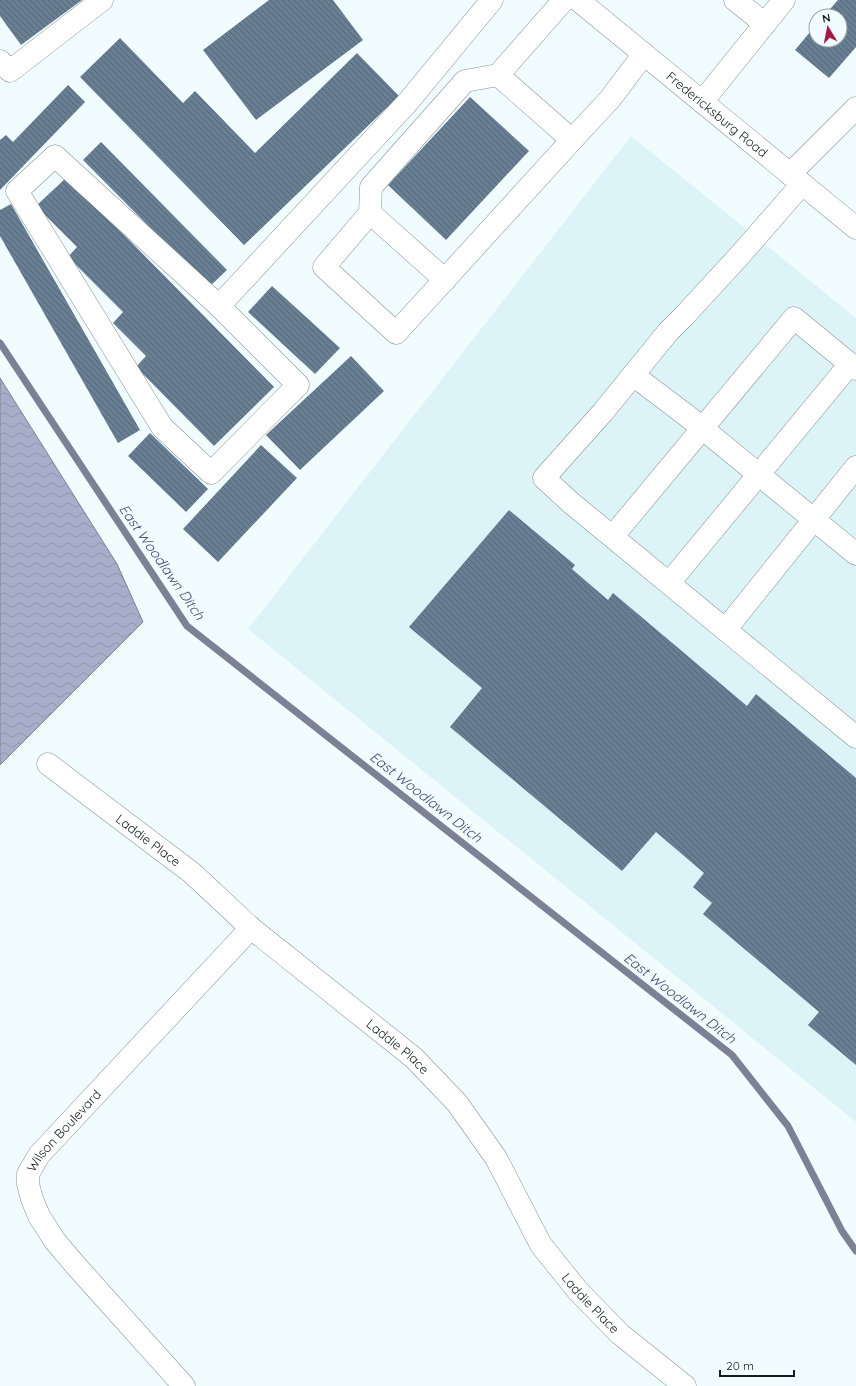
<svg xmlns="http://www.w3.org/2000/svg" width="856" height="1386" viewBox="0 0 856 1386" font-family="Quicksand,sans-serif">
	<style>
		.built { fill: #dcf3f8 }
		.water { fill: url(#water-waves); stroke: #7c8196 }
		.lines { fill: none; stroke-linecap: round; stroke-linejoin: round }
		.stream { stroke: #7c8196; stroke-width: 7 }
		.building { fill: url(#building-back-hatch) }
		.minor-casing { stroke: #859194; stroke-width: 23 }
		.major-casing { stroke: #859194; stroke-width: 23 }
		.minor { stroke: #fff; stroke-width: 22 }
		.major { stroke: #fff; stroke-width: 22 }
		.labels { text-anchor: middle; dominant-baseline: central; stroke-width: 3; stroke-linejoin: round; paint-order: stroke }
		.street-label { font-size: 13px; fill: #161b1c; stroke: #f1fcfe }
		.water-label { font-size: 14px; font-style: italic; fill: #434974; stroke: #f1fcfe }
	</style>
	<defs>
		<pattern id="water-waves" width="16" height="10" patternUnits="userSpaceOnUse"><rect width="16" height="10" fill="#a8adca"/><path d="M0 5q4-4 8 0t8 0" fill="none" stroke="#9094ad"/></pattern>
		<pattern id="building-back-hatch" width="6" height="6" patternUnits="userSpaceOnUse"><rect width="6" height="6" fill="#677e93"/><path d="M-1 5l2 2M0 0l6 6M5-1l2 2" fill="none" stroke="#546677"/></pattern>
	</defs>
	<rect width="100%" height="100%" fill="#f1fcfe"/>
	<path class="built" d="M 631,136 L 856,318 L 856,1122 L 248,629 Z"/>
	<path class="water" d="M 0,378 L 117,564 L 143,622 L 0,765 Z"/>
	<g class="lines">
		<path class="stream" d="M 0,343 L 187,626 L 732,1055 L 788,1126 L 842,1231 L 856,1251"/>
	</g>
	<g class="building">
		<path d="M 0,0 L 82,0 L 21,45 L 0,16 Z"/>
		<path d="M 269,0 L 333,0 L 363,40 L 256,120 L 203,50 Z"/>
		<path d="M 838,0 L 856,0 L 856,47 L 829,78 L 795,50 L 816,25 L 816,40 L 840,40 L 840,16 L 824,16 Z"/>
		<path d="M 120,38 L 183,103 L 195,91 L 255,153 L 357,53 L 399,96 L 244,245 L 80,77 Z"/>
		<path d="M 68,85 L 85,102 L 0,190 L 0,140 L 6,135 L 13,142 Z"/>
		<path d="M 470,97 L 529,151 L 446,240 L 388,185 Z"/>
		<path d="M 101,142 L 227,270 L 209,287 L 83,160 Z"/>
		<path d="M 67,177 L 274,387 L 214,446 L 136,367 L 146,356 L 113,323 L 123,312 L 68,257 L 77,247 L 36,206 Z"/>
		<path d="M 11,204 L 140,430 L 118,443 L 0,236 L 0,210 Z"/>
		<path d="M 272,286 L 340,348 L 315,374 L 248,312 Z"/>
		<path d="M 351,356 L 384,391 L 300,470 L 266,435 Z"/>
		<path d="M 150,433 L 208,489 L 186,512 L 128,456 Z"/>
		<path d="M 261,445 L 297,478 L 218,562 L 183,529 Z"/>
		<path d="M 509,510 L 575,565 L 572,569 L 608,600 L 613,593 L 747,706 L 756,694 L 856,778 L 856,1065 L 808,1025 L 819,1012 L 703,914 L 712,903 L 693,887 L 704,873 L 656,832 L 622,871 L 450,727 L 482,688 L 409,627 Z"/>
	</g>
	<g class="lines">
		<g class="minor-casing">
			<g id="minor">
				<path d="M 564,0 L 498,75 L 572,140 L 610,99 L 644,54"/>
				<path d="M 735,0 L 765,24"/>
				<path d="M 0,61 L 10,71 L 102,0"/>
				<path d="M 498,75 L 465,81 L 371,187 L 370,213 L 324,267 L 396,333 L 572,140"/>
				<path d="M 702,102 L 784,0"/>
				<path d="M 55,156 L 219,306 L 298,385 L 211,473 L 162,427 L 17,191 Z"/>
				<path d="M 790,174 L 856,108"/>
				<path d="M 802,184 L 741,254 L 685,315 L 668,332 L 603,412 L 544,478 L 570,502 L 856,737"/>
				<path d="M 370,213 L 445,280"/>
				<path d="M 219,306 L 407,103 L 492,0"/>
				<path d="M 633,375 L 686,415 L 856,554"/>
				<path d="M 613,536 L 794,318 L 856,369"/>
				<path d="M 669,583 L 850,364"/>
				<path d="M 726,629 L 856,467"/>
				<path id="s1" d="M 48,764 L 192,873 L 251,928 L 414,1058 L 457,1103 L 496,1158 L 541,1245 L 578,1291 L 620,1334 L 685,1386"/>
				<path id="s2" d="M 184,1386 L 77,1267 L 55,1241 L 39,1216 L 32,1199 L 28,1184 L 28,1174 L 39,1155 L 251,928"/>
			</g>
		</g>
		<g class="major-casing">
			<g id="major">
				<path id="s3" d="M 578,0 L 856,228"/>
			</g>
		</g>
		<use href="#minor" class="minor"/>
		<use href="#major" class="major"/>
	</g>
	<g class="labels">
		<g class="street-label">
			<text stroke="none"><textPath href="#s3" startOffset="180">Fredericksburg Road</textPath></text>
			<text stroke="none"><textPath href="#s1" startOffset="126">Laddie Place</textPath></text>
			<text stroke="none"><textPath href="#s1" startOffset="450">Laddie Place</textPath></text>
			<text stroke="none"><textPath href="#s2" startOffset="324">Wilson Boulevard</textPath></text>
			<text stroke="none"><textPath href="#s1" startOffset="774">Laddie Place</textPath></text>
		</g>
		<g class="water-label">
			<text transform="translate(162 562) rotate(55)">East Woodlawn Ditch</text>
			<text transform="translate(426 797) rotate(38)">East Woodlawn Ditch</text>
			<text transform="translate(680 998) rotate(38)">East Woodlawn Ditch</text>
		</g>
	</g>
	<g transform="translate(828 28) rotate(350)"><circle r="19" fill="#f1fcfe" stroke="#99a2a4"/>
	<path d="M0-3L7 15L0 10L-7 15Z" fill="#ab1644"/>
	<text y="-6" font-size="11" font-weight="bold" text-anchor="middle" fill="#161b1c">N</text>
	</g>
	<path d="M720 1370v6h74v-6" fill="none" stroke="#161b1c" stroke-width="2"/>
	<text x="726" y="1370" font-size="12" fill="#161b1c" stroke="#f1fcfe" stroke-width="3" paint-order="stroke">20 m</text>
</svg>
